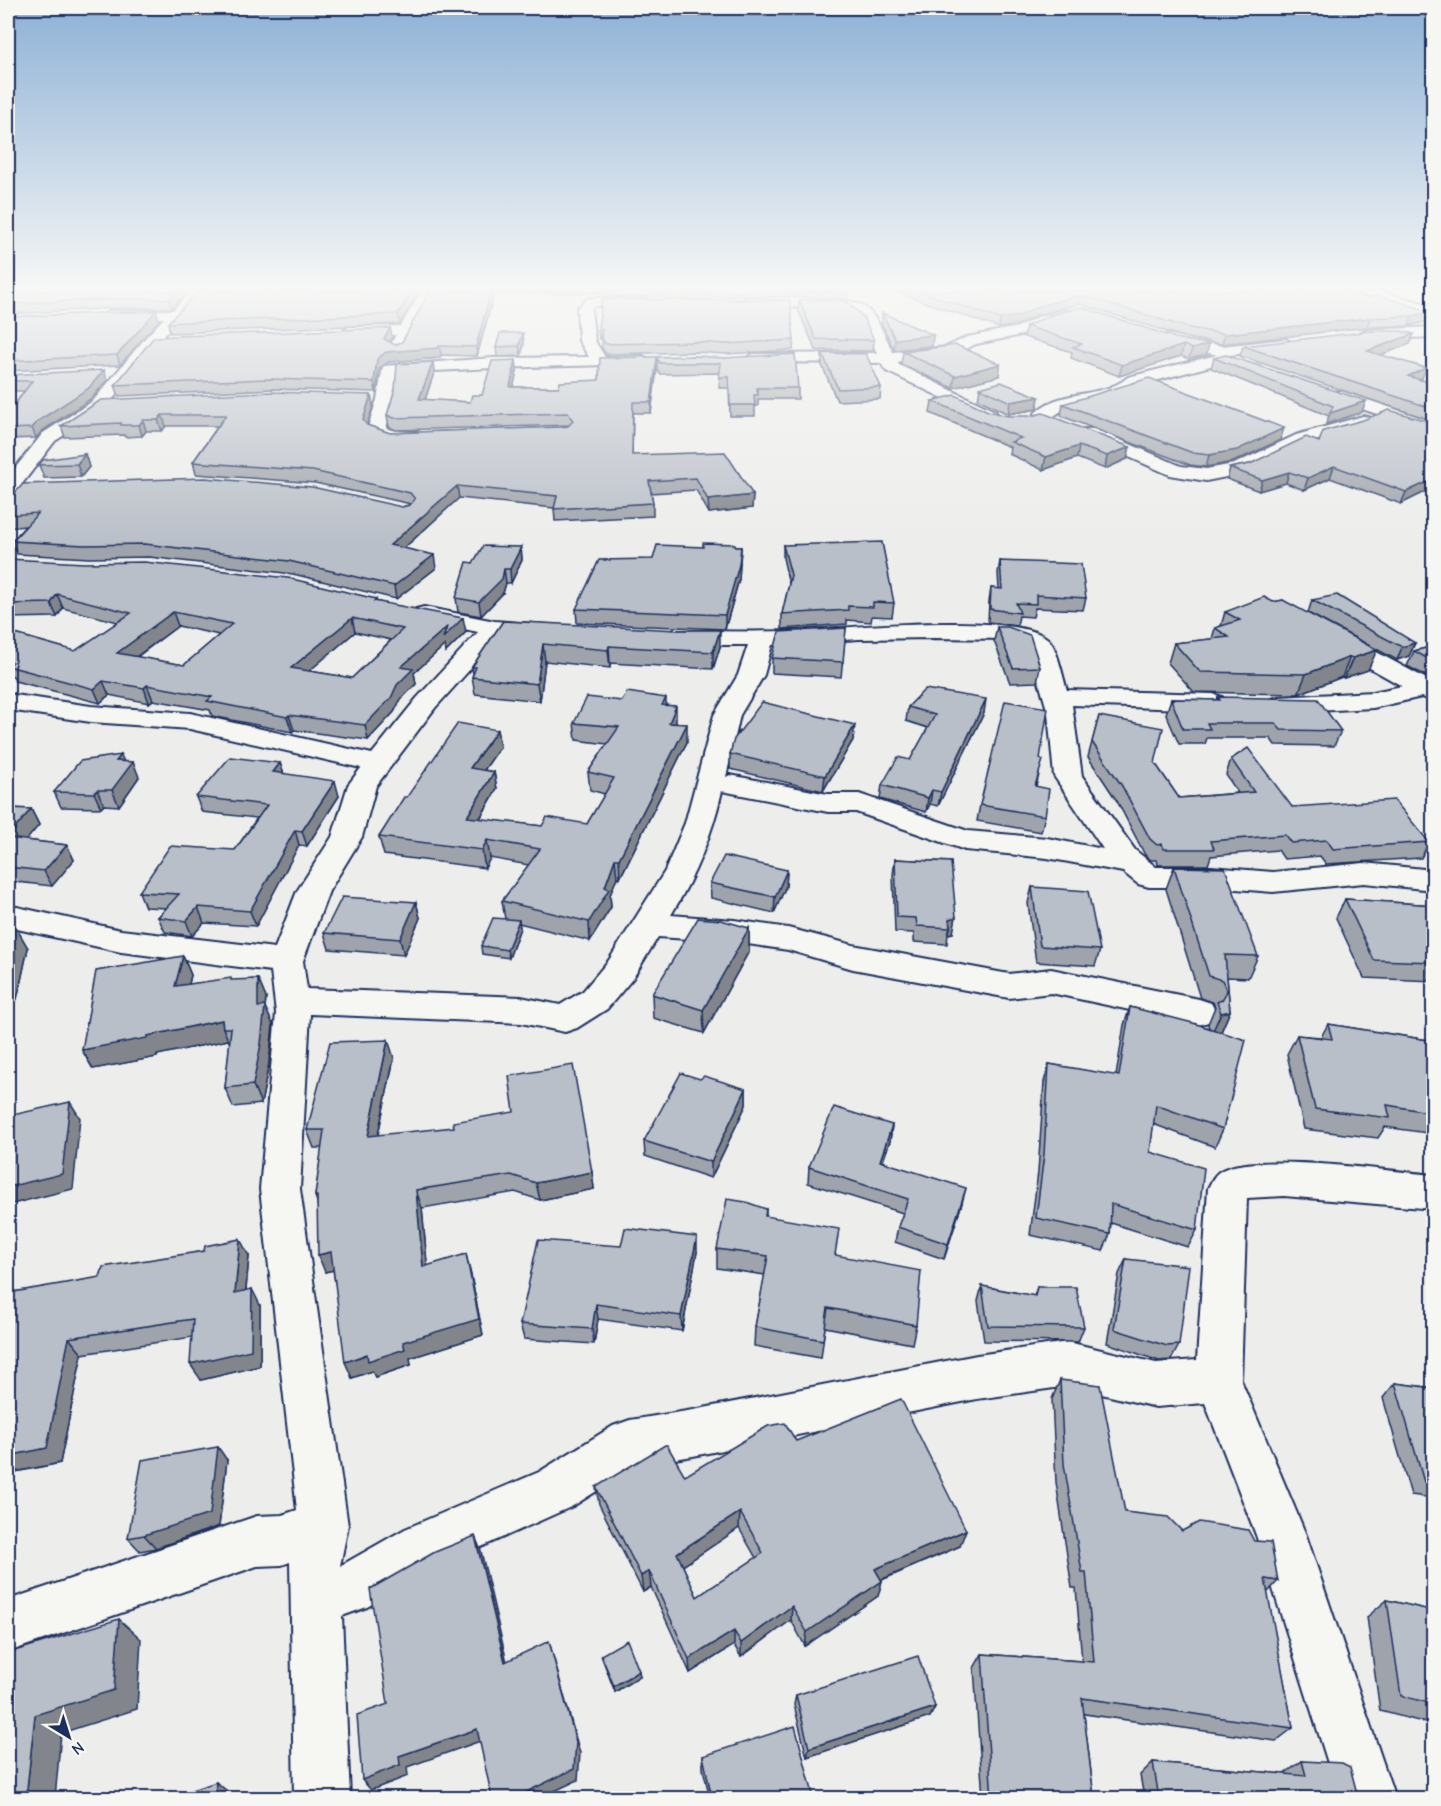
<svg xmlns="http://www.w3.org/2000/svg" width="1441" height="1806" viewBox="0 0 1441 1806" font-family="'Comic Neue',sans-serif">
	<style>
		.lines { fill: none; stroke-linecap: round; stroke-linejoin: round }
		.minor-casing { stroke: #1b2f5e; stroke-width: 4 }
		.minor { fill: #f6f6f2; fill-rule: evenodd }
		.wall { fill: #9fa4ac; stroke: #1b2f5e; stroke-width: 1.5; fill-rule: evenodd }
		.shaded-wall { fill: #82868c; stroke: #1b2f5e; stroke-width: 1.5 }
		.building { fill: #b9bfc8; stroke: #1b2f5e; stroke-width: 1.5; fill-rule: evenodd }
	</style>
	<rect width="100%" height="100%" fill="#edeeec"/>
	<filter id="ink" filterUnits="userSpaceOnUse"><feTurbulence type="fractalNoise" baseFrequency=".0167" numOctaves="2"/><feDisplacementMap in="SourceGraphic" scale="12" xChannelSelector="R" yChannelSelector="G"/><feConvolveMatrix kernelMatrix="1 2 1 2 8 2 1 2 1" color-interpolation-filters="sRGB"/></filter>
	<g filter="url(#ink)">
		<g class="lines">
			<g class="minor-casing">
				<g id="minor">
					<path d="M 191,291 L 206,291 L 156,343 L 106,408 L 55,441 L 15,493 L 8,495 L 8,477 L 43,433 L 93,401 L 146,337 L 164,318 L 114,318 L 109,317 L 107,314 L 109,311 L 173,310 Z"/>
					<path d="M 421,291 L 435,291 L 402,351 L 396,353 L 388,348 L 396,335 L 349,337 L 341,332 L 349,327 L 401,326 Z"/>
					<path d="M 1357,291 L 1379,291 L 1434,306 L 1434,315 L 1359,294 Z"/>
					<path d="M 592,298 L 648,299 L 650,302 L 643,306 L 595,306 L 591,309 L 595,341 L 605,357 L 643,356 L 651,361 L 649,364 L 493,368 L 397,373 L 395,399 L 386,428 C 398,433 409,430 421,433 L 424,437 L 421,441 C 405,445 378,446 367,430 L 377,399 L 383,366 L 493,358 L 589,357 L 579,341 L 577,308 L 587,299 Z"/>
					<path d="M 747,298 C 772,298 839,295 859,304 C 876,311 885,337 893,352 L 946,347 L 967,337 L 1018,327 L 1038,317 L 1065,310 L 1072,314 L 1070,317 L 1048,323 L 1027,334 L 976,344 L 955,354 L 897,362 L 899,365 L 995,411 L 998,415 L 995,419 L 989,420 L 886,371 L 881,363 L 747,362 L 745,359 L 753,354 L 877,353 L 864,326 L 850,310 L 742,305 L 740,302 Z"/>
					<path d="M 1434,327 L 1434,337 L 1365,340 L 1357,335 L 1365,330 Z"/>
					<path d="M 1167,334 L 1222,346 L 1286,339 L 1294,344 L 1286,349 L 1229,355 L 1231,358 L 1229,361 L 1140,385 C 1121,402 1093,399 1069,407 C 1056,412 1049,424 1035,421 L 1032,417 C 1054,387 1102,400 1128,377 L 1217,355 L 1162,342 L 1159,339 Z"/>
					<path d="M 1341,391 L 1434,422 L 1434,433 L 1335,400 L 1332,396 L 1335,392 Z"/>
					<path d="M 1363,416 L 1369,417 L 1372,421 L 1369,425 L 1308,443 L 1246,473 L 1206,481 L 1170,475 L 1083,437 L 1080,433 L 1083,429 L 1095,429 L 1181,466 L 1206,469 L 1234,464 L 1296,435 Z"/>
					<path d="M 424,607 L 495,621 L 548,625 L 552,630 L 548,635 L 540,637 L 501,635 L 435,708 L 376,786 L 362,837 L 329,891 L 303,961 L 307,989 L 521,997 L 560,1005 L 583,991 L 609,960 L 665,871 L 685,823 L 714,715 L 738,675 L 748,645 L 677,645 L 669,643 L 665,638 L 669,633 L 677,631 C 715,631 753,632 791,631 C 839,629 1016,610 1048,639 C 1057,646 1063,678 1067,690 L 1213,694 L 1222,697 L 1226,702 L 1222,707 L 1213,710 L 1072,705 L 1082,776 L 1135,850 L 1156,867 L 1211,867 L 1273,872 L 1364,863 L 1434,870 L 1434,890 L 1364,883 L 1273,892 L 1211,887 L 1149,887 L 1138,884 L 1123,872 L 1047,858 L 965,850 L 856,812 L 828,812 L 722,791 C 712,835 695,876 671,915 L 734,920 L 788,928 L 853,945 L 1009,974 L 1051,969 L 1199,999 L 1211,1003 L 1216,1012 L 1211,1021 L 1199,1025 L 1051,993 L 1009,998 L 853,969 L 788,950 L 734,942 L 658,937 L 633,978 L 607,1009 L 577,1028 L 565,1032 L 521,1023 L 310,1014 L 300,1189 L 348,1526 L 340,1566 L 405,1529 L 539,1472 L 613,1426 L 630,1420 L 693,1410 L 977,1355 L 1068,1342 L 1156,1363 L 1197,1360 L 1208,1188 C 1212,1181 1214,1174 1222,1170 C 1255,1152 1390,1171 1434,1175 L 1434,1209 L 1284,1196 L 1247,1198 L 1241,1380 L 1306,1535 L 1395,1798 L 1339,1798 L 1256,1535 L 1205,1403 L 1156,1407 L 1068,1386 L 977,1399 L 693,1456 L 638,1465 L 573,1506 L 441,1565 L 367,1607 L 342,1616 L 350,1798 L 294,1798 L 290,1562 L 282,1565 L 257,1566 L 8,1652 L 8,1600 L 257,1516 L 282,1515 L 297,1510 L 260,1189 L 276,1013 L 271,971 L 121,952 L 8,927 L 8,905 L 121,930 L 275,948 L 297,891 L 332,837 L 348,785 L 361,768 L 190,729 L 91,722 L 8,710 L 8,694 L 91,706 L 190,713 L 372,754 L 417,698 L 478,632 L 416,619 L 412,614 L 416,609 ZM 934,638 L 1006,639 L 1029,648 L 1048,713 L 1054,776 L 1103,849 L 1047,838 L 968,831 L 859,794 L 828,794 L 730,775 L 726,777 L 740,715 L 764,675 L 772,645 L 859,639 Z"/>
					<path d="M 1335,632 L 1343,634 L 1434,683 L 1434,701 L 1422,697 L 1373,708 L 1278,713 L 1269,710 L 1265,705 L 1269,700 L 1278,697 L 1373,692 L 1402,686 L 1327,644 L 1323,639 L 1327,634 Z"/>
				</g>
			</g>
			<use href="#minor" class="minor"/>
		</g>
		<g class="wall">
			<path d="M 188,291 L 172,308 L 118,308 L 8,314 L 8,316 L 8,294 Z"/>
			<path d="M 198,291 L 419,291 L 400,324 L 170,333 L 168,323 Z"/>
			<path d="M 430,291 L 789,291 L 788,297 L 605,296 L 604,293 L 494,294 L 477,356 L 441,355 L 440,358 L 388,362 L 379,369 L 376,392 L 272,389 L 119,396 L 115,385 L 390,328 L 392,337 L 389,342 L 395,345 L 402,342 Z"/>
			<path d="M 850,291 L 847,299 L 793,297 L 793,292 Z"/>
			<path d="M 893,291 L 1348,291 L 1428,321 L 1409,326 L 1367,327 L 1222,344 L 1187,338 L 1080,304 L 1037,315 L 1017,325 L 999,328 Z"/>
			<path d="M 799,300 L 874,340 L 873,351 L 816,350 L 798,310 Z"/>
			<path d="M 156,311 L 159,320 L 120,365 L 8,371 L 8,317 Z"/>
			<path d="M 882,313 L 933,335 L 932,346 L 894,350 L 882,324 Z"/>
			<path d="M 1026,326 L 1179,339 L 1209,344 L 1206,355 L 1189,359 L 1181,356 L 1119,376 L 1071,358 L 1072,352 L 1024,337 Z"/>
			<path d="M 598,329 L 794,340 L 793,350 L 725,354 L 696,352 L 606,354 L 602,348 L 602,339 L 599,339 Z"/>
			<path d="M 1414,334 L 1410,344 L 1380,355 L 1422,378 L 1419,379 L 1434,384 L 1434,421 L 1240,356 L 1243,346 Z"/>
			<path d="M 524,343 L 521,356 L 497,357 L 496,347 Z"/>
			<path d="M 903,352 L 1000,364 L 999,376 L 953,388 L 901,364 Z"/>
			<path d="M 822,353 L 881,387 L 880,399 L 837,401 L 822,365 Z"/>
			<path d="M 600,358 L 725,358 L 798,388 L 798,399 L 758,399 L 758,406 L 755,406 L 755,416 L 730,416 L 729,388 L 719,388 L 720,373 L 660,374 L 657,369 L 651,413 L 633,413 L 632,455 L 753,495 L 752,508 L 709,513 L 696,490 L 651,493 L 653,503 L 653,516 L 555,521 L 554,508 L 459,498 L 404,548 L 436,568 L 396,599 L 293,574 L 149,557 L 89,558 L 17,554 L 12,541 L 25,526 L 8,528 L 8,501 L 402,507 L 411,504 L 315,483 L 196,474 L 193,462 L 218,426 L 166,426 L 162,431 L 146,431 L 142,436 L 125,437 L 124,435 L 65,437 L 61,426 L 101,400 L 371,395 L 373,406 L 367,425 L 390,433 L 562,427 L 569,425 L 396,430 L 389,427 L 387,415 L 433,362 L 434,373 L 425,400 L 470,402 L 482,395 L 516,360 L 517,371 L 513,387 L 559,387 L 599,380 Z"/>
			<path d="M 1214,358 L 1362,412 L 1326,424 L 1329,416 L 1211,368 Z"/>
			<path d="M 8,375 L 107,380 L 92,398 L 42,431 L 36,438 L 8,439 L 8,414 L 24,391 L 8,391 Z"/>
			<path d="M 980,388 L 1039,397 L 1037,409 L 1008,414 L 978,399 Z"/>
			<path d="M 932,401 L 988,411 L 1127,459 L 1105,469 L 1077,458 L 1043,470 L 1009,454 L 1010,447 L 930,413 Z"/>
			<path d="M 1063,404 L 1280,440 L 1233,462 L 1206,467 L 1190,465 L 1061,416 Z"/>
			<path d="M 1434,423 L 1434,490 L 1431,489 L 1401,504 L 1330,478 L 1304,490 L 1286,483 L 1259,491 L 1227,479 L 1230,468 L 1250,464 L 1319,442 Z"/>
			<path d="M 85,454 L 89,467 L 81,477 L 44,478 L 39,465 Z"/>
			<path d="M 783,545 L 894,603 L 892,617 L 872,616 L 871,622 L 847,620 L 847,624 L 782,629 L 782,614 L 789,584 L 783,558 Z"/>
			<path d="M 521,547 L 522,560 L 511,583 L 506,583 L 503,593 L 481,616 L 458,612 L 456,598 L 473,563 Z"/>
			<path d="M 703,547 L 741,547 L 739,579 L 725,629 L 577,623 L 576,609 L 653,559 Z"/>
			<path d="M 8,559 L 376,599 L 376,601 L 466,632 L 446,652 L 445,645 L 414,673 L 416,684 L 401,699 L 394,712 L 368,740 L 294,730 L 292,732 L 212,716 L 210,710 L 153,700 L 149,703 L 109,695 L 100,703 L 15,681 L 13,676 L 8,676 L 8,632 L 75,651 L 118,622 L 63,608 L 57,617 L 8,618 ZM 178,626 L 219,635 L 184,665 L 137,657 ZM 355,632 L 391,640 L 352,678 L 309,671 Z"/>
			<path d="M 1000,561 L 1086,598 L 1083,610 L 1035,608 L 1033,617 L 1019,616 L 1017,626 L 988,622 L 989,601 L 991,588 L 999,589 L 998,573 Z"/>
			<path d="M 1283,600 L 1368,670 L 1344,678 L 1342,677 L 1298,694 L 1194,692 L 1168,663 L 1174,643 L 1212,639 L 1215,628 L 1221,626 L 1225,612 Z"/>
			<path d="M 1312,600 L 1415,643 L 1409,656 L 1397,660 L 1308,613 Z"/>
			<path d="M 503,621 L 720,647 L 713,669 L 610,663 L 610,668 L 545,661 L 540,701 L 475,694 L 472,677 L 473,674 L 472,667 Z"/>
			<path d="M 997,627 L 1040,667 L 1037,682 L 1010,683 L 994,641 Z"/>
			<path d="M 846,628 L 841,677 L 772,673 L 772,658 Z"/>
			<path d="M 1434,646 L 1434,680 L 1407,666 L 1414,651 Z"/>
			<path d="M 1218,697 L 1341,731 L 1334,746 L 1275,745 L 1270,738 L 1207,738 L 1205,744 L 1179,744 L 1166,714 L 1171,699 L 1217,700 Z"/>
			<path d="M 666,698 L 666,705 L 687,742 L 620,878 L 617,877 L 610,895 L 611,907 L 590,941 L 519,923 L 520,928 L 509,958 L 482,954 L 481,946 L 505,919 L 502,901 L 529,865 L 490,858 L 485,868 L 384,855 L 379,837 L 407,797 L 497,730 L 500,747 L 484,770 L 494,772 L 497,789 L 480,819 L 542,826 L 587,824 L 605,794 L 590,790 L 588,772 L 608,744 L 576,740 L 574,723 L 622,701 Z"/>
			<path d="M 908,707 L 984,713 L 938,806 L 930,804 L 926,812 L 880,799 L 882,785 L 910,760 L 928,728 L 906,721 Z"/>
			<path d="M 1099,716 L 1155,763 L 1179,798 L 1238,793 L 1226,775 L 1231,759 L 1292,807 L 1429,842 L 1421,858 L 1326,864 L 1320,856 L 1284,859 L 1278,850 L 1211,856 L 1208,865 L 1158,865 L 1157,860 L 1151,860 L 1145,855 L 1117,801 L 1088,757 Z"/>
			<path d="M 853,740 L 823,791 L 730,769 L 730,754 Z"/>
			<path d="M 1040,759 L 1039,775 L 1036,786 L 1045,816 L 1041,832 L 977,821 L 980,805 Z"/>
			<path d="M 124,762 L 139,777 L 119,806 L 104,805 L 101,808 L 61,807 L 54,792 Z"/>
			<path d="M 280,763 L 284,774 L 339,796 L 307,846 L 299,845 L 256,926 L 204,923 L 192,936 L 165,932 L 158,917 L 167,908 L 145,907 L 139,892 L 235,850 L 257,818 L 202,812 L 196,797 Z"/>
			<path d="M 8,808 L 31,809 L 39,825 L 26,840 L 67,845 L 74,860 L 52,886 L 8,881 Z"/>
			<path d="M 895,859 L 951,862 L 953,933 L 948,934 L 947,944 L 914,942 L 914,933 L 895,932 L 893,875 Z"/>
			<path d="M 1174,867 L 1258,956 L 1248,978 L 1227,977 L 1230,1011 L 1221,1032 L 1223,1129 L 1215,1147 L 1153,1124 L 1150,1152 L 1197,1230 L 1188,1247 L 1111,1223 L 1110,1234 L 1103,1251 L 1030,1235 L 1038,1172 L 1044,1082 L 1049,1064 L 1116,1076 L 1124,1025 L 1130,1007 L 1209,1028 L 1208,1024 L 1215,1007 L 1213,1002 L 1200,998 L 1166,889 Z"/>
			<path d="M 787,870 L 786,886 L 774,913 L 711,898 L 710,883 Z"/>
			<path d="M 1032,887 L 1100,950 L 1095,966 L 1036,962 L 1028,903 Z"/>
			<path d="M 1345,899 L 1434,905 L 1434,981 L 1364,978 L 1336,918 Z"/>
			<path d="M 416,902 L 420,918 L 404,955 L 329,949 L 324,933 Z"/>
			<path d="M 8,925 L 28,948 L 17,999 L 10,1000 L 8,1017 Z"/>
			<path d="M 749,928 L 749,951 L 704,1033 L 653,1018 L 652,994 Z"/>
			<path d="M 183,956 L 191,975 L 189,984 L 258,979 L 266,998 L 265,1007 L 273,1025 L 269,1063 L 261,1104 L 233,1107 L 225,1088 L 230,1043 L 228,1040 L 157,1055 L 157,1057 L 93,1069 L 82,1050 Z"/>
			<path d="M 1328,1024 L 1434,1041 L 1434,1134 L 1385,1127 L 1378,1138 L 1304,1129 L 1287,1054 L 1297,1035 L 1321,1037 Z"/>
			<path d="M 394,1058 L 378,1135 L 592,1172 L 594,1189 L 540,1200 L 515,1192 L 422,1208 L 427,1266 L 470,1271 L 483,1335 L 410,1358 L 411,1365 L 375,1377 L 372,1371 L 352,1378 L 333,1270 L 325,1272 L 317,1202 L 315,1196 L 322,1148 L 314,1148 L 307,1130 Z"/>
			<path d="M 700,1079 L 746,1089 L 746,1105 L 711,1178 L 645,1156 L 644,1141 Z"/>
			<path d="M 892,1125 L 890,1141 L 883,1161 L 962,1203 L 944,1259 L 895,1242 L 898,1227 L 903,1213 L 808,1183 L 809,1167 Z"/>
			<path d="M 766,1209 L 766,1216 L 836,1255 L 916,1325 L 912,1344 L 825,1327 L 821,1358 L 754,1346 L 755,1327 L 765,1275 L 717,1268 L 717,1249 Z"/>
			<path d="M 697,1252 L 682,1331 L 598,1319 L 594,1344 L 524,1339 L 520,1324 Z"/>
			<path d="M 249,1256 L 246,1290 L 260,1305 L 260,1366 L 201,1380 L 192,1337 L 82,1354 L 60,1463 L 15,1472 L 8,1293 Z"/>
			<path d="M 1126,1259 L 1179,1345 L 1171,1360 L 1159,1361 L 1107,1343 L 1119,1274 Z"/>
			<path d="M 982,1286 L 1034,1296 L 1037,1287 L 1084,1327 L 1078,1342 L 984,1341 L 978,1301 Z"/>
			<path d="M 1060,1380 L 1125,1512 L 1182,1531 L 1278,1581 L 1267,1593 L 1293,1728 L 1276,1741 L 1084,1714 L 1094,1798 L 983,1798 L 974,1668 L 982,1654 L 1082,1661 L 1076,1588 L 1072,1588 L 1056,1482 L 1052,1399 Z"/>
			<path d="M 1395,1383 L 1434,1388 L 1434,1498 L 1411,1495 L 1383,1398 Z"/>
			<path d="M 796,1441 L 960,1546 L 882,1580 L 878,1596 L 805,1646 L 791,1620 L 741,1657 L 734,1645 L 690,1673 L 651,1587 L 643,1592 L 599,1504 L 596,1487 L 685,1476 ZM 739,1528 L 756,1558 L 697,1597 L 683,1566 Z"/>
			<path d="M 227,1460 L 219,1526 L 156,1548 L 140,1551 L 128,1538 Z"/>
			<path d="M 1387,1600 L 1434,1611 L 1434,1725 L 1380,1711 L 1367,1617 Z"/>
			<path d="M 601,1655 L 640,1676 L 615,1692 Z"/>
			<path d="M 796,1695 L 935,1707 L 930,1717 L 807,1757 L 794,1705 Z"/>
			<path d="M 703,1756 L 814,1798 L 710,1798 L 703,1769 Z"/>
			<path d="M 1302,1761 L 1358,1797 L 1356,1798 L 1144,1798 L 1140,1775 L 1153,1762 L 1284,1774 Z"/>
		</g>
		<g class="shaded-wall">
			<path d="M 177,291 L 188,291 L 172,308 L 169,299 Z"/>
			<path d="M 412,291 L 419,291 L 400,324 L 398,314 Z"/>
			<path d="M 491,291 L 493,291 L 494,294 L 477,356 L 476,347 Z"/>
			<path d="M 1081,295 L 1080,304 L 1037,315 L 1017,325 L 999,328 L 1000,319 L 1039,306 Z"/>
			<path d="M 156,311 L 159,320 L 120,365 L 117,355 Z"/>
			<path d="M 1431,312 L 1428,321 L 1409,326 L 1412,316 Z"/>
			<path d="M 1370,318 L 1367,327 L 1222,344 L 1225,334 Z"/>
			<path d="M 390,328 L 392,337 L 386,349 L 384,339 Z"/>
			<path d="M 523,333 L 524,343 L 521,356 L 519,346 Z"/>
			<path d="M 1414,334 L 1410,344 L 1364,361 L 1367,351 Z"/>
			<path d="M 933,335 L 932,346 L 894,350 L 895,339 Z"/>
			<path d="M 1209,344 L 1206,355 L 1189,359 L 1192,349 Z"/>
			<path d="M 1184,345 L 1181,356 L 1119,376 L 1122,365 Z"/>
			<path d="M 439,346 L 441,355 L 440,358 L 388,362 L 379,369 L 376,392 L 374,382 L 377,359 L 386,352 Z"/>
			<path d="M 657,358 L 657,369 L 651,413 L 651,402 Z"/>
			<path d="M 516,360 L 517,371 L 511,398 L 510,387 Z"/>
			<path d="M 433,362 L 434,373 L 421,411 L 419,399 Z"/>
			<path d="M 1000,364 L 999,376 L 953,388 L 955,376 Z"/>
			<path d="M 1426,368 L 1422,378 L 1404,386 L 1408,376 Z"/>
			<path d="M 104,370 L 107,380 L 92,398 L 42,431 L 36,438 L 32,428 L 38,421 Z"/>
			<path d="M 371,395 L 373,406 L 365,431 L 363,420 Z"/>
			<path d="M 1039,397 L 1037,409 L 1008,414 L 1010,402 Z"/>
			<path d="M 1366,401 L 1362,412 L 1326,424 L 1330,413 Z"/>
			<path d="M 162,415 L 166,426 L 162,431 L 158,420 Z"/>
			<path d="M 143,420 L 146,431 L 142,436 L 139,425 Z"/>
			<path d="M 1284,428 L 1280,440 L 1233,462 L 1206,467 L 1209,455 Z"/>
			<path d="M 1079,446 L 1077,458 L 1043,470 L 1046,457 Z"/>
			<path d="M 1130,447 L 1127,459 L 1105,469 L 1107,456 Z"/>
			<path d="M 85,454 L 89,467 L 81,477 L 77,464 Z"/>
			<path d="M 1334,466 L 1330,478 L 1304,490 L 1308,478 Z"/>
			<path d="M 1289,472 L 1286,483 L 1259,491 L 1262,480 Z"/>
			<path d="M 1434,479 L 1434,484 L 1431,489 L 1401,504 L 1406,492 Z"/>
			<path d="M 457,486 L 459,498 L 393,558 L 390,545 Z"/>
			<path d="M 753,495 L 752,508 L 709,513 L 708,500 Z"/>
			<path d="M 521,547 L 522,560 L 511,583 L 510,569 Z"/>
			<path d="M 741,547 L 739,579 L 725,629 L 725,615 Z"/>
			<path d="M 434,555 L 436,568 L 396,599 L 394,586 Z"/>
			<path d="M 504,569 L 506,583 L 503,593 L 481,616 L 479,602 Z"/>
			<path d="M 57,594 L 63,608 L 57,617 L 51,603 Z"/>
			<path d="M 173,612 L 178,626 L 122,667 L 117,653 Z"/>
			<path d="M 352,618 L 355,632 L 295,683 L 291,668 Z"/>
			<path d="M 463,618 L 466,632 L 446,652 L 445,645 L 414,673 L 416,684 L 401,699 L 394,712 L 368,740 L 365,725 L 401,667 L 447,627 Z"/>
			<path d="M 720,630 L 720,647 L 713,669 L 713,652 Z"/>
			<path d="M 1415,643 L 1409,656 L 1397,660 L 1402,647 Z"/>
			<path d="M 543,644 L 545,661 L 540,701 L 537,684 Z"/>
			<path d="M 609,646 L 610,663 L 610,668 L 608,650 Z"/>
			<path d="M 1377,650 L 1368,670 L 1344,678 L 1353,658 Z"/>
			<path d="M 1350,657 L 1342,677 L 1298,694 L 1306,674 Z"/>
			<path d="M 103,681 L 109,695 L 100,703 L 94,689 Z"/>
			<path d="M 147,685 L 153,700 L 149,703 L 144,688 Z"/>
			<path d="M 986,699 L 984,713 L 938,806 L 941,792 Z"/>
			<path d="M 676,706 L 676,724 L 669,723 Z"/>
			<path d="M 289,715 L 294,730 L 292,732 L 287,717 Z"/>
			<path d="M 687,724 L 687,742 L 620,878 L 619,859 Z"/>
			<path d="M 855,725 L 853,740 L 823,791 L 825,776 Z"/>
			<path d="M 497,730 L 500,747 L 473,786 L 470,768 Z"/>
			<path d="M 121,755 L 127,769 L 133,762 L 139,777 L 119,806 L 112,790 L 116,761 Z"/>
			<path d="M 280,763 L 285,778 L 273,772 Z"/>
			<path d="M 494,772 L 497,789 L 470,835 L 467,817 Z"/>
			<path d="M 335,781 L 339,796 L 307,846 L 302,831 Z"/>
			<path d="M 97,790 L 104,805 L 101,808 L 94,793 Z"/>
			<path d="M 932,790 L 930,804 L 926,812 L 928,798 Z"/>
			<path d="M 31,809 L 39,825 L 15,854 L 8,840 L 8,837 Z"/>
			<path d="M 295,830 L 299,845 L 256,926 L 250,911 Z"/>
			<path d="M 487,840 L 490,858 L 485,868 L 482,850 Z"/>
			<path d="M 67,845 L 74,860 L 52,886 L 44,871 Z"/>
			<path d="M 615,859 L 617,877 L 610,895 L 611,907 L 590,941 L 589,922 L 605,887 Z"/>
			<path d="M 787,870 L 786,886 L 774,913 L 775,897 Z"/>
			<path d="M 416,902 L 420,918 L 404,955 L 400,939 Z"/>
			<path d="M 198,907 L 204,923 L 192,936 L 186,921 Z"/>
			<path d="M 956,917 L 953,933 L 948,934 L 950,928 L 949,919 Z"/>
			<path d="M 519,920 L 520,928 L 509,958 L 507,950 Z"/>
			<path d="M 14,924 L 28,948 L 17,999 L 8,983 L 8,956 Z"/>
			<path d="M 749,928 L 749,951 L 704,1033 L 703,1010 Z"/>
			<path d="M 183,956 L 191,975 L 184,1005 L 175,986 Z"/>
			<path d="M 258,979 L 266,998 L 265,1007 L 273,1025 L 269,1063 L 261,1104 L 253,1085 Z"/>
			<path d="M 8,996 L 10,1000 L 8,1017 Z"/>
			<path d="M 1230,1011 L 1220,1034 L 1211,1035 L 1221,1013 Z"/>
			<path d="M 222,1020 L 223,1028 L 228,1040 L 157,1055 L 157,1057 L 93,1069 L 82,1050 Z"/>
			<path d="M 388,1040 L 394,1058 L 374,1153 L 368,1136 Z"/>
			<path d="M 746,1089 L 746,1105 L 711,1178 L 711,1162 Z"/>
			<path d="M 70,1102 L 80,1118 L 73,1189 L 8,1205 L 8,1187 Z"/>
			<path d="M 892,1125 L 890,1141 L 877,1176 L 880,1161 Z"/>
			<path d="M 592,1172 L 594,1189 L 540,1200 L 536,1183 Z"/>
			<path d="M 966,1188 L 962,1203 L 944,1259 L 948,1244 Z"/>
			<path d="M 416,1190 L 422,1208 L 429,1284 L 423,1267 Z"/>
			<path d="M 697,1237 L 697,1252 L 682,1331 L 681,1316 Z"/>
			<path d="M 240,1239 L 249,1256 L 244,1309 L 235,1293 Z"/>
			<path d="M 331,1252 L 338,1269 L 325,1272 L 318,1255 Z"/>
			<path d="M 466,1254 L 470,1271 L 483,1335 L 410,1358 L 411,1365 L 375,1377 L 372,1371 L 352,1378 L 345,1362 L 403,1342 Z"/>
			<path d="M 252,1289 L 260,1305 L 260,1366 L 201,1380 L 190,1364 Z"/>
			<path d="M 596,1304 L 598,1319 L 594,1344 L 592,1329 Z"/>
			<path d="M 69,1338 L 82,1354 L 60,1463 L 15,1472 L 8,1521 L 8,1456 Z"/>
			<path d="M 218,1447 L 227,1460 L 219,1526 L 156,1548 L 144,1535 Z"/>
			<path d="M 740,1512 L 739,1528 L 678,1569 L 677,1553 Z"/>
			<path d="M 966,1530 L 960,1546 L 871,1584 L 875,1569 Z"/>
			<path d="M 475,1536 L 481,1551 L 510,1675 L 505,1662 Z"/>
			<path d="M 649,1571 L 651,1587 L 643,1592 L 641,1576 Z"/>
			<path d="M 882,1581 L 878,1596 L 805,1646 L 807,1632 Z"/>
			<path d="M 792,1606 L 791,1620 L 741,1657 L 741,1643 Z"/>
			<path d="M 119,1619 L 141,1639 L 137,1709 L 61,1733 L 55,1798 L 26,1798 L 35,1715 Z"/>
			<path d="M 734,1631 L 734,1645 L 690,1673 L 689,1659 Z"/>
			<path d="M 549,1641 L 580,1753 L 578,1780 L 540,1798 L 514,1798 Z"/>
			<path d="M 639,1671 L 640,1676 L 615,1692 L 614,1686 Z"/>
			<path d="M 935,1707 L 930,1717 L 807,1757 L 809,1748 Z"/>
			<path d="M 477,1729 L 483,1740 L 407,1767 L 408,1776 L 371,1790 L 362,1780 L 399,1756 Z"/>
			<path d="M 216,1782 L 236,1798 L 215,1798 Z"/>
		</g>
		<g class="building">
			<path d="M 12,291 L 177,291 L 169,299 L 115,299 L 8,304 L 8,294 Z"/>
			<path d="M 198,291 L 412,291 L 398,314 L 168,323 Z"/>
			<path d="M 430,291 L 491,291 L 476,347 L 439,346 L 438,348 L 386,352 L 377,359 L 374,382 L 269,379 L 115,385 L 154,337 L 390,328 L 384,339 L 395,345 L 402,342 Z"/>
			<path d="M 797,291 L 849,291 L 848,294 L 793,292 Z"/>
			<path d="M 919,291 L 1348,291 L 1367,298 L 1378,295 L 1431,312 L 1412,316 L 1370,318 L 1225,334 L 1189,328 L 1081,295 L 1039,306 L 1019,316 L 1000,319 Z"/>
			<path d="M 602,299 L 790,300 L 794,340 L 725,344 L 696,342 L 606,344 L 601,338 L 602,329 L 598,329 Z"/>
			<path d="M 799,300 L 841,300 L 848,303 L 863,317 L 874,340 L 816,339 Z"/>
			<path d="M 1081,307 L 1179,339 L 1209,344 L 1192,349 L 1184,345 L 1122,365 L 1073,347 L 1082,344 L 1026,326 L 1051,315 Z"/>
			<path d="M 156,311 L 117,355 L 8,361 L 8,317 Z"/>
			<path d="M 882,313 L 933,335 L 895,339 Z"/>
			<path d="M 1371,331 L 1402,331 L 1414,334 L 1367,351 L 1426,368 L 1408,376 L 1434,384 L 1434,409 L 1243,346 Z"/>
			<path d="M 500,333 L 523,333 L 519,346 L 496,347 Z"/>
			<path d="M 956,345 L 1000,364 L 955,376 L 903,352 Z"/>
			<path d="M 822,353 L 866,354 L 881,387 L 838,389 Z"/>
			<path d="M 795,354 L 798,388 L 757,388 L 758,395 L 754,395 L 755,405 L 730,405 L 729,377 L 719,377 L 721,363 L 660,363 L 657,358 L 651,402 L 633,402 L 632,455 L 725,452 L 753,495 L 708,500 L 696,478 L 649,481 L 653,503 L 554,509 L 557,496 L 457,486 L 390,545 L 434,555 L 394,586 L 289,561 L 145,544 L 84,545 L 12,541 L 38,513 L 8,515 L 8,501 L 23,484 L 205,478 L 312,487 L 402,507 L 410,505 L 415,499 L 410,493 L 313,471 L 193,462 L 226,415 L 162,415 L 158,420 L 143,420 L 139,425 L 121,425 L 121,423 L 61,426 L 101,400 L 269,392 L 371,395 L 363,420 L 367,425 L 390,433 L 562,427 L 568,426 L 573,421 L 568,413 L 394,418 L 387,415 L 395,389 L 397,364 L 433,362 L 419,399 L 470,402 L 472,395 L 482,395 L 492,361 L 516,360 L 510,387 L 559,387 L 560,382 L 599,380 L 600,358 L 696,356 L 725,358 Z"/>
			<path d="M 1226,355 L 1366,401 L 1330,413 L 1333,406 L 1214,358 Z"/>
			<path d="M 104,370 L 89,388 L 38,421 L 32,428 L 8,429 L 8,414 L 32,381 L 8,381 L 8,375 Z"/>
			<path d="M 1149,378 L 1284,428 L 1237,450 L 1209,455 L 1193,453 L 1063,404 Z"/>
			<path d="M 1001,382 L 1039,397 L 1010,402 L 980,388 Z"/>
			<path d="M 955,395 L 988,411 L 1008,416 L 1030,416 L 1043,413 L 1130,447 L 1107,456 L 1079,446 L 1046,457 L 1011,442 L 1021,438 L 932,401 Z"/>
			<path d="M 1389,410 L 1434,423 L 1434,479 L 1406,492 L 1334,466 L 1308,478 L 1289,472 L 1262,480 L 1230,468 L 1250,464 L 1306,437 L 1319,442 L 1323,431 L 1363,420 Z"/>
			<path d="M 85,454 L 77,464 L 39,465 L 43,460 Z"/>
			<path d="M 882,542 L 894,603 L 873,602 L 873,607 L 848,606 L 848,610 L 782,614 L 791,575 L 783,545 Z"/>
			<path d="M 703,543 L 735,544 L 735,547 L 741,547 L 739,565 L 725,615 L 576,609 L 599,560 L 653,559 L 657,545 L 703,547 Z"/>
			<path d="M 483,546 L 521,547 L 510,569 L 504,569 L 502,579 L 479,602 L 456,598 L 467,562 L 473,563 Z"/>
			<path d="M 8,559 L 84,563 L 144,562 L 288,578 L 376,599 L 374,601 L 463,618 L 443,638 L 447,627 L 401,667 L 413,669 L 397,685 L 391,698 L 365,725 L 289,715 L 287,717 L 207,701 L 212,697 L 147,685 L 144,688 L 103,681 L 94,689 L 8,666 L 12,662 L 8,662 L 8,632 L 75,651 L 131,613 L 57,594 L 51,603 L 8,604 ZM 173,612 L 232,624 L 184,665 L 117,653 ZM 352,618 L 403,629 L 352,678 L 291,668 Z"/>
			<path d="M 1000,561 L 1081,564 L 1086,598 L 1036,595 L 1036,604 L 1016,603 L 1020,613 L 990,609 L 991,588 L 1002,589 Z"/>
			<path d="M 1337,595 L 1415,643 L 1402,647 L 1312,600 Z"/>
			<path d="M 1264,597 L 1273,602 L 1283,600 L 1377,650 L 1353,658 L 1350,657 L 1306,674 L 1200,672 L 1174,643 L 1229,637 L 1215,628 L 1240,620 L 1225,612 Z"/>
			<path d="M 503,621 L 677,630 L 720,630 L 713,652 L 609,646 L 608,650 L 543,644 L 537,684 L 472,677 L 476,667 L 472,667 Z"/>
			<path d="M 997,627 L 1008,627 L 1030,635 L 1040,667 L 1013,668 Z"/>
			<path d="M 846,628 L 843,662 L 772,658 L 779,632 Z"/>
			<path d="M 1434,646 L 1434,662 L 1414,651 Z"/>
			<path d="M 925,689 L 986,699 L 941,792 L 932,790 L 928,798 L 882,785 L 898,757 L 910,760 L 935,715 L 908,707 Z"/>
			<path d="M 627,692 L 666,698 L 662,705 L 676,706 L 669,723 L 687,724 L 619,859 L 615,859 L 605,887 L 609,889 L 589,922 L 502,901 L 540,849 L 487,840 L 482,850 L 379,837 L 404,797 L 407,797 L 458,723 L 497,730 L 470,768 L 494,772 L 467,817 L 542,826 L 547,817 L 587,824 L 614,778 L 588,772 L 619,727 L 574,723 L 587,697 L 622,701 Z"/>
			<path d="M 1218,697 L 1318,699 L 1341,731 L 1281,730 L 1275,723 L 1207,723 L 1210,729 L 1183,729 L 1171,699 L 1220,700 Z"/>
			<path d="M 1005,701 L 1048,708 L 1040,759 L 1043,760 L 1035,786 L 1049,789 L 1045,816 L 980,805 Z"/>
			<path d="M 762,702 L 855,725 L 825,776 L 730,754 L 734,739 Z"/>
			<path d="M 1099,716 L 1163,728 L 1155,763 L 1179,798 L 1254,792 L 1231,759 L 1248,748 L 1292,807 L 1394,800 L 1429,842 L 1333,849 L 1327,840 L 1291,843 L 1285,835 L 1211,841 L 1214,849 L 1164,849 L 1162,844 L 1157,845 L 1150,839 L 1122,786 L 1092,742 Z"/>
			<path d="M 121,755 L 116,761 L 133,762 L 112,790 L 97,790 L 94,793 L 54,792 L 80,761 Z"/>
			<path d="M 230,757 L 280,763 L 273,772 L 335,781 L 302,831 L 295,830 L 250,911 L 198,907 L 186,921 L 158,917 L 179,894 L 139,892 L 170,846 L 235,850 L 267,805 L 196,797 Z"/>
			<path d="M 8,808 L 31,809 L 8,837 Z"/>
			<path d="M 8,838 L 67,845 L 44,871 L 8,867 Z"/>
			<path d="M 724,856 L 787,870 L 775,897 L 710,883 Z"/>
			<path d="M 895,859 L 951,862 L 956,917 L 949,919 L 950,928 L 917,926 L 916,918 L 897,917 Z"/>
			<path d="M 1174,867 L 1225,868 L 1258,956 L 1225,955 L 1230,1011 L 1221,1013 L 1217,1002 L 1222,1000 L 1227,991 L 1222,980 L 1209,976 Z"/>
			<path d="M 1032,887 L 1088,891 L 1100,950 L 1040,946 Z"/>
			<path d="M 342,897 L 416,902 L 400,939 L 324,933 Z"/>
			<path d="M 1345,899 L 1434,905 L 1434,962 L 1374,960 Z"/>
			<path d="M 493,918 L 519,920 L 507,950 L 481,946 Z"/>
			<path d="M 698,918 L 721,920 L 749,928 L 703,1010 L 652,994 Z"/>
			<path d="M 14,924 L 8,956 L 8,925 Z"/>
			<path d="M 183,956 L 175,986 L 231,978 L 231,980 L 258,979 L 258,1007 L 265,1006 L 261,1044 L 253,1085 L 225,1088 L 231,1028 L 223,1028 L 222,1020 L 147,1036 L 147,1038 L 82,1050 L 96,971 Z"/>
			<path d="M 1130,1007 L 1193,1023 L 1246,1040 L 1223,1129 L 1156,1105 L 1150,1152 L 1204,1168 L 1197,1230 L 1111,1204 L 1110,1234 L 1036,1218 L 1044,1154 L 1049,1064 L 1119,1076 Z"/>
			<path d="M 1328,1024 L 1434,1041 L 1434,1113 L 1387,1105 L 1390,1118 L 1315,1109 L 1297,1035 L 1332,1039 Z"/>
			<path d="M 388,1040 L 368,1136 L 454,1127 L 453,1122 L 514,1112 L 509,1076 L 573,1065 L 592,1172 L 536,1183 L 511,1175 L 416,1190 L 423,1267 L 466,1254 L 479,1319 L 403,1342 L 405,1349 L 368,1361 L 367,1354 L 345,1362 L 331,1252 L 318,1255 L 317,1196 L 315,1196 L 324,1130 L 307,1130 L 330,1042 Z"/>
			<path d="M 681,1073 L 700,1079 L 704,1076 L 746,1089 L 711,1162 L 644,1141 Z"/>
			<path d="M 70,1102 L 62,1174 L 8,1187 L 8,1116 Z"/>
			<path d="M 834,1107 L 892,1125 L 880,1161 L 966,1188 L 948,1244 L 898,1227 L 908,1199 L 809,1167 Z"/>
			<path d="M 727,1199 L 746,1202 L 766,1209 L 765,1216 L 839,1229 L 835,1255 L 921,1271 L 916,1325 L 828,1308 L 823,1340 L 755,1327 L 768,1256 L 717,1249 Z"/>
			<path d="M 625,1228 L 697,1237 L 681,1316 L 596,1304 L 592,1329 L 520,1324 L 538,1240 L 621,1246 Z"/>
			<path d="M 240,1239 L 235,1293 L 252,1289 L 251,1350 L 190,1364 L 193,1319 L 69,1338 L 47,1448 L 8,1456 L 8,1293 L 100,1277 L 103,1267 L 204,1251 L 205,1246 Z"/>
			<path d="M 1126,1259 L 1189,1266 L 1179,1345 L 1167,1346 L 1114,1329 Z"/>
			<path d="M 982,1286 L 1035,1296 L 1037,1287 L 1076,1287 L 1084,1327 L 988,1326 Z"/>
			<path d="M 1060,1380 L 1100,1385 L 1125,1512 L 1168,1517 L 1182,1531 L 1199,1522 L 1248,1530 L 1254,1541 L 1271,1542 L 1278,1581 L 1265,1579 L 1293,1728 L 1082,1698 L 1094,1798 L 992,1798 L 982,1654 L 1094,1662 L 1086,1572 L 1082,1572 L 1064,1464 Z"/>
			<path d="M 1395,1383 L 1434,1388 L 1434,1483 L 1424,1482 Z"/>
			<path d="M 901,1399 L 966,1530 L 875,1569 L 882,1581 L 807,1632 L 792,1606 L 741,1643 L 734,1631 L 689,1659 L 649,1571 L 641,1576 L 596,1487 L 665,1445 L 667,1445 L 685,1476 L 768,1426 L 785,1423 L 796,1441 ZM 740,1512 L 763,1553 L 697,1597 L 677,1553 Z"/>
			<path d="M 218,1447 L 210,1514 L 144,1535 L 128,1538 L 142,1460 Z"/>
			<path d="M 475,1536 L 505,1662 L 549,1641 L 576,1742 L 574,1769 L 514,1798 L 492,1798 L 477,1729 L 399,1756 L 400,1765 L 362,1780 L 357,1715 L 388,1704 L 370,1589 L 435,1552 Z"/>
			<path d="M 1387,1600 L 1434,1611 L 1434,1704 L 1401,1696 Z"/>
			<path d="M 119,1619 L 114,1690 L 35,1715 L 26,1798 L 8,1798 L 8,1653 Z"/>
			<path d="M 627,1640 L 639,1671 L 614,1686 L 601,1655 Z"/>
			<path d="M 918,1656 L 935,1707 L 809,1748 L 796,1695 Z"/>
			<path d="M 795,1726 L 814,1798 L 712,1798 L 703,1756 Z"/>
			<path d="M 1302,1761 L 1342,1763 L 1350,1767 L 1358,1797 L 1321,1795 L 1322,1798 L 1159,1798 L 1153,1762 L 1306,1776 Z"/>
			<path d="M 216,1782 L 215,1798 L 167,1798 Z"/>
		</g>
	</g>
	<linearGradient id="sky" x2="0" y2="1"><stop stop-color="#8db1d6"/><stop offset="0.53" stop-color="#f7f7f6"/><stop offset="1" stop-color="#f7f7f6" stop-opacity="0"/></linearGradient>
	<rect width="1441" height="544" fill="url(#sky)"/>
	<rect width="1441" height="1806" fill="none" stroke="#f6f6f2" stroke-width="30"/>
	<rect x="15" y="15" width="1411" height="1776" fill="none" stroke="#1b2f5e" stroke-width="2" filter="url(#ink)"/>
	<g transform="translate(69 1737) rotate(142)" stroke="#f6f6f2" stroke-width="4.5" paint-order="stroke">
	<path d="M0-4.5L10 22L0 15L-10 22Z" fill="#1b2f5e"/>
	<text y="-9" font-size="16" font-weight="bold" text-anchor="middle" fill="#1b2f5e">N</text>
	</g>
</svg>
